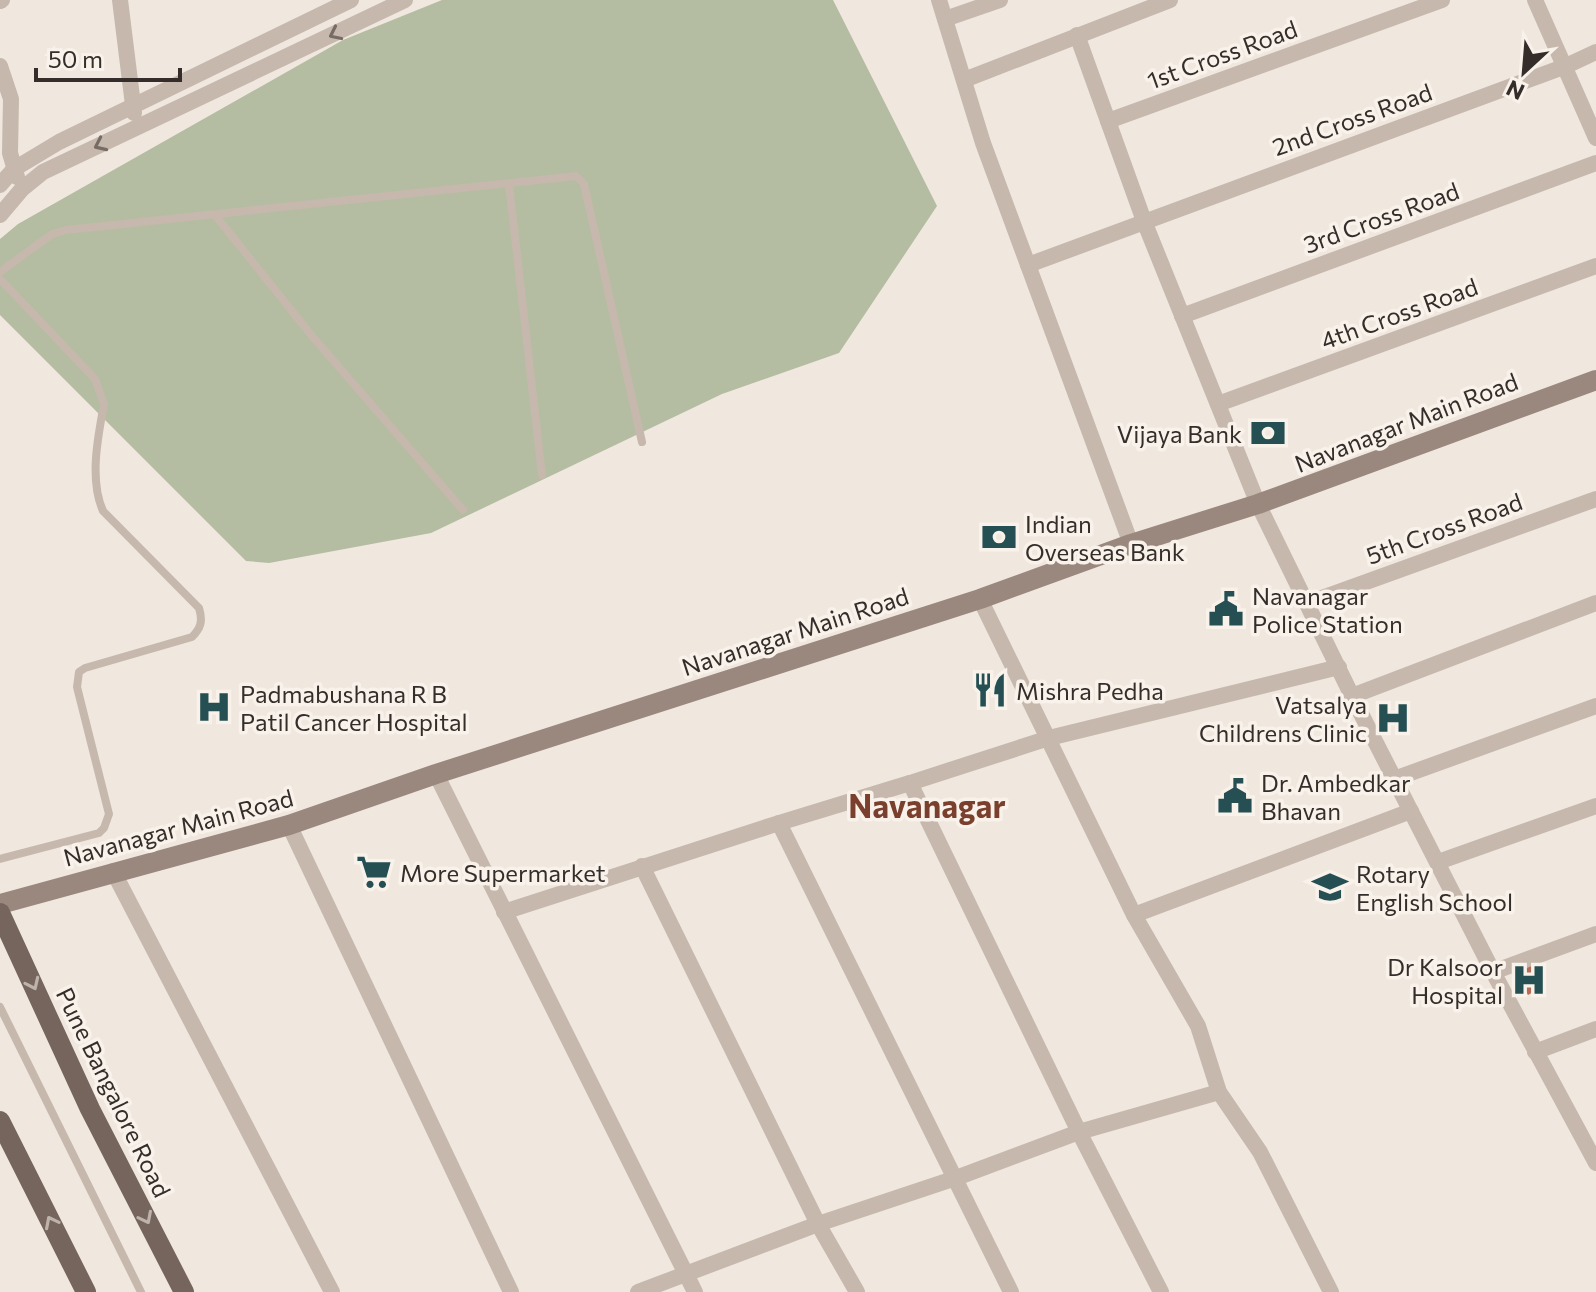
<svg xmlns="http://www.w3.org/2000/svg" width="1596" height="1292" viewBox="0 0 1596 1292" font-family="Commissioner,sans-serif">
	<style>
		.green { fill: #b4bda1 }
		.building { fill: #b66c56 }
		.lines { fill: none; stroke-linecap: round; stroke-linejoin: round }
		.service { stroke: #c6b8ac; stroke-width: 8 }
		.minor { stroke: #c6b8ac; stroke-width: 16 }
		.secondary { stroke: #9a887e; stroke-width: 20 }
		.primary { stroke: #75655d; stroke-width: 20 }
		.oneway { stroke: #766c64 }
		.oneway2 { stroke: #bdb3ab }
		.labels { text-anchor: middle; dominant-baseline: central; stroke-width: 7; stroke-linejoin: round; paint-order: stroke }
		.street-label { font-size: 24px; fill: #352d2a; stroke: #f8f2eb }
		.poi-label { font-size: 24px; fill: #352d2a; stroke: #f8f2eb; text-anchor: start }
		.district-label { font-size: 32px; font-weight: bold; fill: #7a3f2d; stroke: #f8f2eb }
	</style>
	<rect width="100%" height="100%" fill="#f0e7df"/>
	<path class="green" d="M 442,0 L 833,0 L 937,206 L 839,353 L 722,394 L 431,533 L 269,563 L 246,561 L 0,315 L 0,239 L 18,224 L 343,40 Z"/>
	<path class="building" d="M 1528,959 L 1544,986 L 1528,995 L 1512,968 Z"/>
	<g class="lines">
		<g class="service">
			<path d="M 509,184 L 542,475"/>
			<path d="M 215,215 L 312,336 L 463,510"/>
			<path d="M 0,272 L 52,234 L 66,230 L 576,176 L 584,184 L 642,442"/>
			<path d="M 0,279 L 95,379 L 104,404 C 98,436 89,480 103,511 L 199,608 C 203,621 201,628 192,637 L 85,668 L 79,672 L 77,687 L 109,814 L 104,828 L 99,833 L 0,859"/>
			<path d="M 0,1007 L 141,1292"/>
		</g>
		<g class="minor">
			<path d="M 120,0 L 134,113"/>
			<path d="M 939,0 L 983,143 L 1131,544"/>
			<path d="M 1535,0 L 1596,138"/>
			<path d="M 0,1 L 2,0"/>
			<path d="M 945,19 L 1000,0"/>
			<path d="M 1077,35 L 1144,221 L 1258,504 L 1352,696 L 1493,972 L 1596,1163"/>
			<path d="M 0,66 L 11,99 L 10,153 L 17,177"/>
			<path d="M 964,80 L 1170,0"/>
			<path d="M 1108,121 L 1442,0"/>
			<path d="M 0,185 L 14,169 L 59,142 L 351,0"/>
			<path d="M 0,215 L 22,189 L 43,172 L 405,0"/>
			<path d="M 1028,265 L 1566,66 L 1596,52"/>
			<path d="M 1182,316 L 1596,163"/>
			<path d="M 1218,404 L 1596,266"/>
			<path d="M 980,599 L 1134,915 L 1198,1026 L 1219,1092 L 1260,1152 L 1331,1292"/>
			<path d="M 1308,603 L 1596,499"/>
			<path d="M 1352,696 L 1596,603"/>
			<path d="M 436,774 L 695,1292"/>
			<path d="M 1394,779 L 1596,706"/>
			<path d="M 779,823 L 1011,1292"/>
			<path d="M 289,825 L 511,1292"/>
			<path d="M 1438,862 L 1596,806"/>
			<path d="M 642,866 L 818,1224 L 857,1292"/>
			<path d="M 113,871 L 332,1292"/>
			<path d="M 504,912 L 779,823 L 910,783"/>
			<path d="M 1134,915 L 1411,811"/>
			<path d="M 1493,972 L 1596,934"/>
			<path d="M 1535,1052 L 1596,1029"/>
			<path d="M 638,1292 L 818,1224 L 956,1178 L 1079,1132 L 1219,1092"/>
			<path d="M 1161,1292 L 1079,1132 L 910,783 L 1049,738 L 1339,667"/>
		</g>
		<path class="secondary" d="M 0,904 L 289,825 L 436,774 L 980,599 L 1131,544 L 1258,504 L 1596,380"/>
		<g class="primary">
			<path d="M 0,913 L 90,1109 L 184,1292"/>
			<path d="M 0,1121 L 86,1292"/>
		</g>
	</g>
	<defs><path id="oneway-chevron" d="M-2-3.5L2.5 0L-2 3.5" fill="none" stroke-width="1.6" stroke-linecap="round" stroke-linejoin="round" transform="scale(2)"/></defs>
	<g class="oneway">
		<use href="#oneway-chevron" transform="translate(335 34) rotate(154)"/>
		<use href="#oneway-chevron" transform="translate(100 145) rotate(155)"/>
	</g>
	<g class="oneway2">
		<use href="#oneway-chevron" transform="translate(33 984) rotate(65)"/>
		<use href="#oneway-chevron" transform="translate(146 1218) rotate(63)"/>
		<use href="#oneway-chevron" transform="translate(51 1222) rotate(-117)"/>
	</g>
	<defs>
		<g id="bank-bare" transform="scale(2.76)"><path d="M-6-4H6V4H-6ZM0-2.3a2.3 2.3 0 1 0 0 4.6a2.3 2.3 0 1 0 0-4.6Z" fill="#254f52" stroke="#f8f2eb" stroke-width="2.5" paint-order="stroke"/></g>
		<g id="civic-bare" transform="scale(2.76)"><path d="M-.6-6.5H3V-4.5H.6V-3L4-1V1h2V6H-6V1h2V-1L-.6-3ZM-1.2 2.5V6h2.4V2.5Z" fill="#254f52" stroke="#f8f2eb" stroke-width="2.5" paint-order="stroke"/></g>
		<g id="restaurant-bare" transform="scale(2.76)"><path d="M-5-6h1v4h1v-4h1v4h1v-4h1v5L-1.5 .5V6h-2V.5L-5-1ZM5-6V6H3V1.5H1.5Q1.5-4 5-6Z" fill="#254f52" stroke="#f8f2eb" stroke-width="2.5" paint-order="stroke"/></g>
		<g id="hospital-bare" transform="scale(2.76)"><path d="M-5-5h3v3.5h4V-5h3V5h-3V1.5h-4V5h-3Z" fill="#254f52" stroke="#f8f2eb" stroke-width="2.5" paint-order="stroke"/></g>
		<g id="supermarket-bare" transform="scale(2.76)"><path d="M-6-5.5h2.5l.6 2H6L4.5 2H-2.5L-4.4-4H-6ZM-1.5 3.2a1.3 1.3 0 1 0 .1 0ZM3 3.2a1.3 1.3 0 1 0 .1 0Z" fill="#254f52" stroke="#f8f2eb" stroke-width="2.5" paint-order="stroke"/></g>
		<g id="school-bare" transform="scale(2.76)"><path d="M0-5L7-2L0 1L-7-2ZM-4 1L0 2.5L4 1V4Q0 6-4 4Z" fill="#254f52" stroke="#f8f2eb" stroke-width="2.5" paint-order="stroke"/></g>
	</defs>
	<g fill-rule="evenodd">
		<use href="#bank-bare" x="1268" y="433"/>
		<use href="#bank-bare" x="999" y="537"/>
		<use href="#civic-bare" x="1226" y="609"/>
		<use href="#restaurant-bare" x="990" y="690"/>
		<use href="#hospital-bare" x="214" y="707"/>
		<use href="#hospital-bare" x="1393" y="718"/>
		<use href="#civic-bare" x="1235" y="796"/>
		<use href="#supermarket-bare" x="374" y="872"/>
		<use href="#school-bare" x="1330" y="887"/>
		<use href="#hospital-bare" x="1529" y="980"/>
	</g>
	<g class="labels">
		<g class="street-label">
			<text transform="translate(1222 54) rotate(-20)">1st Cross Road</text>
			<text transform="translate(1352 119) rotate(-20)">2nd Cross Road</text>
			<text transform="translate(1381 217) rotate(-20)">3rd Cross Road</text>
			<text transform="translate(1399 313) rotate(-20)">4th Cross Road</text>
			<text transform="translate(1406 422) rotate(-21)">Navanagar Main Road</text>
			<text transform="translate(1444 528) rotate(-20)">5th Cross Road</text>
			<text transform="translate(795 631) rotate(-18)">Navanagar Main Road</text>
			<text transform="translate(178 827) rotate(-15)">Navanagar Main Road</text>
			<text transform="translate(114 1092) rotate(64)">Pune Bangalore Road</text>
		</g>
		<g class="poi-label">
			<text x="1242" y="433" text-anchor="end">Vijaya Bank</text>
			<text x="1025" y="523">Indian<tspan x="1025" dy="28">Overseas Bank</tspan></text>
			<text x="1252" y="595">Navanagar<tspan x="1252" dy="28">Police Station</tspan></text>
			<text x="1016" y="690">Mishra Pedha</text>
			<text x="240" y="693">Padmabushana R B<tspan x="240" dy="28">Patil Cancer Hospital</tspan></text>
			<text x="1367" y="704" text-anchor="end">Vatsalya<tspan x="1367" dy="28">Childrens Clinic</tspan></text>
			<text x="1261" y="782">Dr. Ambedkar<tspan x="1261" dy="28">Bhavan</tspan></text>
			<text x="400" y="872">More Supermarket</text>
			<text x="1356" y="873">Rotary<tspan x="1356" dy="28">English School</tspan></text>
			<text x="1503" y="966" text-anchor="end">Dr Kalsoor<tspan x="1503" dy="28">Hospital</tspan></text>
		</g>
		<g class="district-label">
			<text x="927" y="805">Navanagar</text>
		</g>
	</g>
	<g transform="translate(1524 72) rotate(206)" stroke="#f8f2eb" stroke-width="6" paint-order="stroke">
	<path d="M0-6L14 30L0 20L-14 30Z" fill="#352d2a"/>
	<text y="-12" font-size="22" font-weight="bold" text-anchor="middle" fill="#352d2a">N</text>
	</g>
	<path d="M36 68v12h144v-12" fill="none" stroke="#352d2a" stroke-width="4"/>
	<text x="48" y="68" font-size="24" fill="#352d2a" stroke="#f8f2eb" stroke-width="6" paint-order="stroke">50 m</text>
</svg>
